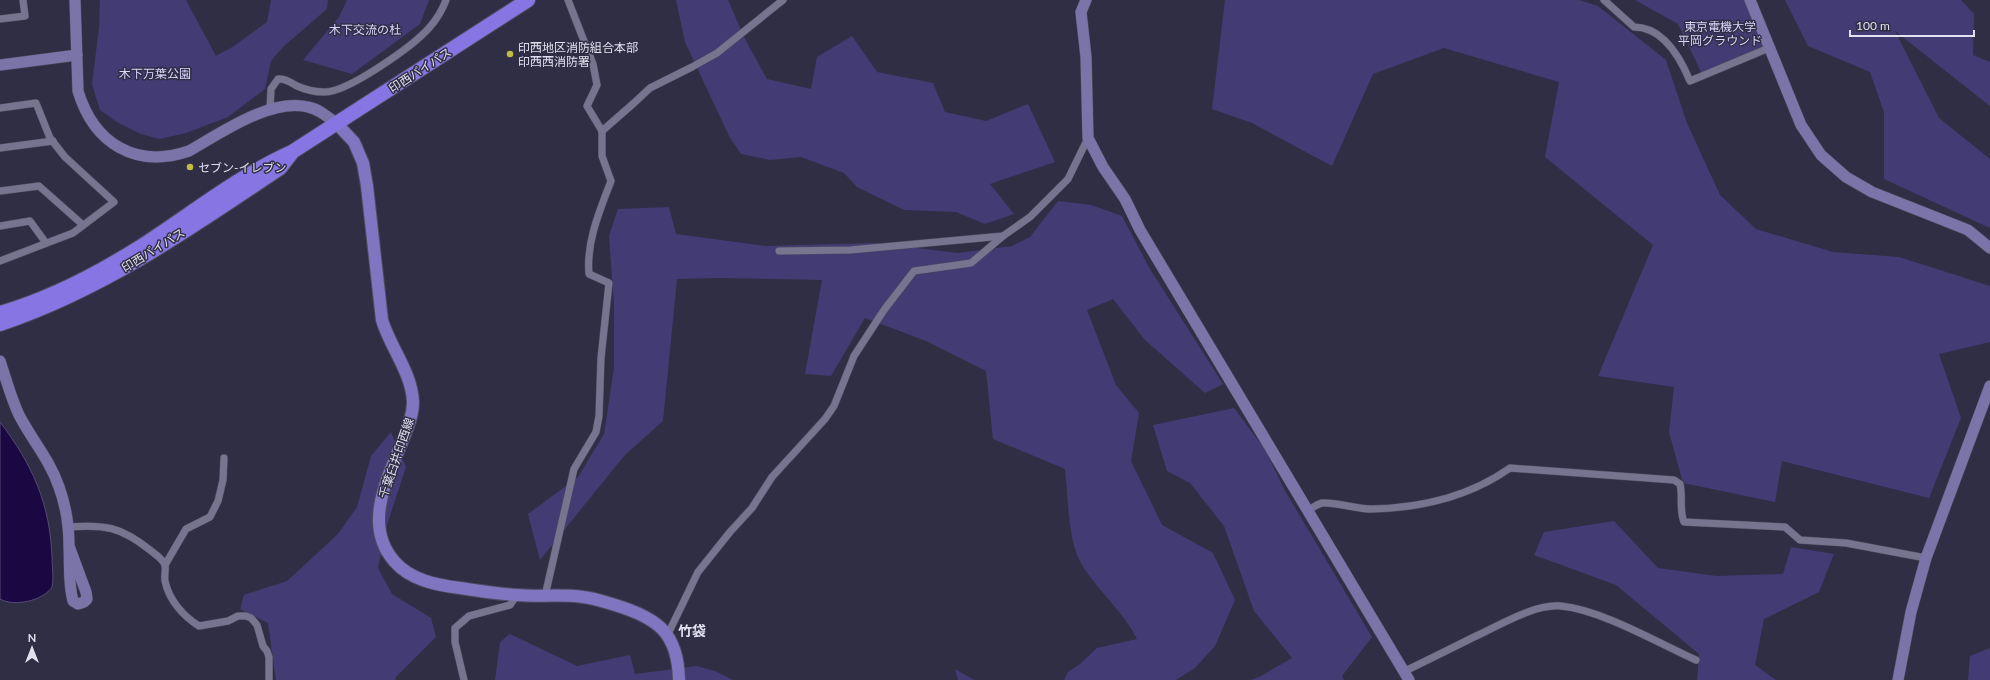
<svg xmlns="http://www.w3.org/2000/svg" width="1990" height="680" viewBox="0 0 1990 680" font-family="Lato,'Noto Sans JP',sans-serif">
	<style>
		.green { fill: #433b74 }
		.water { fill: #190841; stroke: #554975 }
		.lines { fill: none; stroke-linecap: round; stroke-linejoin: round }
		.street-casing { stroke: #4c4b5e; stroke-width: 8 }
		.secondary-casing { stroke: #4c4b5e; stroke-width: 12 }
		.primary-casing { stroke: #4c4b5e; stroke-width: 14 }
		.highway-casing { stroke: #4c4b5e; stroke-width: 16 }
		.street { stroke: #76748f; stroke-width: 7 }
		.secondary { stroke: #7b74a8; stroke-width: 11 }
		.primary { stroke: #8075c1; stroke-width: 12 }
		.highway { stroke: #8675e2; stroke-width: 14 }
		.poi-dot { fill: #c0be40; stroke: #302e45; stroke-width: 1.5 }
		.labels { text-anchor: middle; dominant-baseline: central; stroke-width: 3; stroke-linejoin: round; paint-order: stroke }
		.park-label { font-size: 12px; fill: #d9d6fc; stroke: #302e45 }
		.poi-label { font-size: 12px; fill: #e0e0ef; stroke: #302e45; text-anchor: start }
		.street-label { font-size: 12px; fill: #e0e0ef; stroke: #302e45 }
		.quarter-label { font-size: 14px; font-weight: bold; fill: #e0e0ef; stroke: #302e45 }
	</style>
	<rect width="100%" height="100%" fill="#302e45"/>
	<g class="green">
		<path d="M 100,0 L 186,0 L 216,56 L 234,46 L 267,22 L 271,0 L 328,0 L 327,9 L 283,47 L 271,61 L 265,89 L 228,117 L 186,133 L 159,139 L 141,134 L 117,122 L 100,110 L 92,84 L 99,28 Z"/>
		<path d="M 347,0 L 429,0 L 420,24 L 352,74 L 303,60 L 339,17 Z"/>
		<path d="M 676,0 L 728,0 L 746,41 L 767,79 L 811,89 L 817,57 L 852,36 L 877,72 L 933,83 L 945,112 L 986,121 L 1028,104 L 1055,162 L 990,184 L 1014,214 L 985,224 L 956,212 L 904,210 L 857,187 L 844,173 L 801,157 L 770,160 L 741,154 L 729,136 L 685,42 Z"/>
		<path d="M 1225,0 L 1579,0 L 1598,6 L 1666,60 L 1687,123 L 1720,195 L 1756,229 L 1833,252 L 1899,257 L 1990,286 L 1990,342 L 1939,354 L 1961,418 L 1929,498 L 1782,461 L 1775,502 L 1683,483 L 1669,432 L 1674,387 L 1598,376 L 1653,245 L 1545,157 L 1559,82 L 1444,48 L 1373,74 L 1332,166 L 1252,123 L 1212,109 Z"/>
		<path d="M 1635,0 L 1750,0 L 1769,48 L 1703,76 L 1678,24 Z"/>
		<path d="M 1785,0 L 1961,0 L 1974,14 L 1973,55 L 1990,62 L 1990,106 L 1895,31 L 1939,118 L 1990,159 L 1990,228 L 1884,179 L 1884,112 L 1870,72 L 1808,46 Z"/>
		<path d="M 1058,201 L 1091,205 L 1122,216 L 1150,269 L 1223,384 L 1205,393 L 1145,340 L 1113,299 L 1087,310 L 1116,385 L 1139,413 L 1131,461 L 1162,525 L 1213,553 L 1235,600 L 1215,646 L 1195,668 L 1176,680 L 1064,680 L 1068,672 L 1080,664 L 1097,648 L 1137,639 C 1123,611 1098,591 1082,565 C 1068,544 1068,495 1065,469 L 993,439 L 986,371 L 926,341 L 865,318 L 831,376 L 805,374 L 822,280 L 719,278 L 677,279 L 663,421 L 624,456 L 540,560 L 528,514 L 578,477 L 604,434 L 614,368 L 614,304 L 609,236 L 618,209 L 669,207 L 676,234 L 765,246 L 875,243 L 958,253 L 1012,246 L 1030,237 Z"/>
		<path d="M 1234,408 L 1266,451 L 1284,489 L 1372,637 L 1342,676 L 1344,680 L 1251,680 L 1261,676 L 1292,658 L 1254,611 L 1224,526 L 1190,483 L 1167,471 L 1153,425 Z"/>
		<path d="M 391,432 L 406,467 L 387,525 L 378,568 L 392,594 L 431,618 L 436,637 L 395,678 L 396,680 L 276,680 L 268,623 L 240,609 L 244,595 L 287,581 L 338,534 L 357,507 L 371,456 Z"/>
		<path d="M 1614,521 L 1658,568 L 1717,576 L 1783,574 L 1791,547 L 1834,554 L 1819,592 L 1764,619 L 1755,665 L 1776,680 L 1697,680 L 1699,654 L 1616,585 L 1534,555 L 1544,532 Z"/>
		<path d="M 510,634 L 577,666 L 630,655 L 635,674 L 696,666 L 715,671 L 733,680 L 495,680 L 500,642 Z"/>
		<path d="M 1990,648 L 1990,680 L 1968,680 L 1970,656 Z"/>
		<path d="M 955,669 L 974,680 L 958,680 Z"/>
	</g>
	<path class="water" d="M 0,422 C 32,464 50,503 52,557 C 52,566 54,578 52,587 C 43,601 14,607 0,599 Z"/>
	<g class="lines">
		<g class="street-casing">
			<g id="street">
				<path d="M 1604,0 L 1634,27 C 1663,27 1680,57 1690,81 L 1769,48"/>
				<path d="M 0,19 L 25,16 L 23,0"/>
				<path d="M 0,108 L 36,103 L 50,138 L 65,157 L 114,202 L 73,233 L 0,261"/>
				<path d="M 270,109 L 271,89 L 278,79 C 286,78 291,83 297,86 C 306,90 315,92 324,92 C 347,93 413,46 429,28 C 437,19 442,11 446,0"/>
				<path d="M 602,131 L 634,103 L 650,88 L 692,67 L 717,53 L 783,0"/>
				<path d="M 0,148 L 53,141"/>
				<path d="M 0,191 L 39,186 L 83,225"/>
				<path d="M 0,226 L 30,221 L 46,243"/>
				<path d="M 779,251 L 850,250 L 1003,236 L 1030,217 L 1068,179 L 1088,138"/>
				<path d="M 1308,511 C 1312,508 1317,504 1322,503 C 1338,502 1355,509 1371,509 C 1420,508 1469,497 1510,468 L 1674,480 L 1680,484 C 1683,496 1679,510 1684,522 L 1785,527 L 1800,540 L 1846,543 L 1926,558"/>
				<path d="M 68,527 C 105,524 121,527 150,550 C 155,554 163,559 165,565 C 166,570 164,576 165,581 C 169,600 183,616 199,626 L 228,621 L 238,616 L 246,616 L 251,618 L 257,625 L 263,646 L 267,651 L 269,657 L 269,680"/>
				<path d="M 165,565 L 186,529 L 210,517 L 218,501 L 223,480 L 224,458"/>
				<path d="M 545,596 L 574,469 L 596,432 L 599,416 L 601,358 L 609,283 L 589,274 C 586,242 600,210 611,181 L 602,156 L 602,131 L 587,106 L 597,85 L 593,64 L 568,0"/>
				<path d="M 667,636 L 698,572 L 730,532 L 752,508 L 772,477 L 825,419 L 834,406 L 854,356 L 884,310 L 914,271 L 971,263 L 1003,236"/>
				<path d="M 1405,671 C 1428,660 1452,648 1476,636 C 1500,625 1534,604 1561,606 C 1602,610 1658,643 1696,660"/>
				<path d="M 464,680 L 455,642 L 455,628 L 469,616 L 510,605 L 517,595"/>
			</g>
		</g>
		<g class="secondary-casing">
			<g id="secondary">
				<path d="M 75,0 L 78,91 C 94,144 136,169 189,151 C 221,133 270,98 308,107 C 319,109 328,117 337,124"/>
				<path d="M 1086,0 L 1081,12 L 1086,57 L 1088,138 L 1103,167 L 1125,199 L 1140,230 L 1409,680"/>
				<path d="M 1750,0 L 1801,125 L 1821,155 L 1846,177 L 1872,192 L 1968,230 L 1990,248"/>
				<path d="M 0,65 L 77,55"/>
				<path d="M 0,361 C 6,379 11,398 19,415 C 32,440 50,460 59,487 C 66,506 69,526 69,546 C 70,565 68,583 73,601 L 78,604 L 84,602 L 87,599 L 86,592 L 69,546"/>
				<path d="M 1898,680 L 1911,612 L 1926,558 L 1990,386"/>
			</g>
		</g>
		<g class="primary-casing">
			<path id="primary" d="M 337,124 L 354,142 L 363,163 L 367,186 L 382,320 C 390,347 412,373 413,402 C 413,416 407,429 402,442 C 387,479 363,525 394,561 C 410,580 436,585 460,588 C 479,591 498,594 517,595 C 539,597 561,594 583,597 C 594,598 605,602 615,605 C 658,618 678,633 679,680"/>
		</g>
		<g class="highway-casing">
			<g id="highway">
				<path d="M 0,313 C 49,299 97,274 140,247 C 190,215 238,176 292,152 L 528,0"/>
				<path d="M 0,324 C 102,290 191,228 280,168 L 291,154"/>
			</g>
		</g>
		<use href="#street" class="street"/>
		<use href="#secondary" class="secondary"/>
		<use href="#primary" class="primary"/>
		<use href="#highway" class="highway"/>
	</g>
	<g class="poi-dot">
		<circle cx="510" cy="54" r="4"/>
		<circle cx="190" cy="167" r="4"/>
	</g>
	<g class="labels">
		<g class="park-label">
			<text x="1720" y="26">東京電機大学<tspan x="1720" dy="14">平岡グラウンド</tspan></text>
			<text x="365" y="29">木下交流の杜</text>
			<text x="155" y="73">木下万葉公園</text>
		</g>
		<g class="poi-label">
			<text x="518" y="47">印西地区消防組合本部<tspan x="518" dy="14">印西西消防署</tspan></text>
			<text x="198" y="167">セブン-イレブン</text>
		</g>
		<g class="street-label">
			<text transform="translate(420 70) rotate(-33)">印西バイパス</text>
			<text transform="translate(153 250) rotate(-32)">印西バイパス</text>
			<text transform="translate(396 458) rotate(-71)">千葉臼井印西線</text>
		</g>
		<g class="quarter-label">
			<text x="692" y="630">竹袋</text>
		</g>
	</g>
	<g transform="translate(32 648)" stroke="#302e45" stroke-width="3" paint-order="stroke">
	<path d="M0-3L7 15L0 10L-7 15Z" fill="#e0e0ef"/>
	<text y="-6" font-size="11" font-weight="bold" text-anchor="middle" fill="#e0e0ef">N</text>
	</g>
	<path d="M1850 30v6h124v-6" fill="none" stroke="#e0e0ef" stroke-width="2"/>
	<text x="1856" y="30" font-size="12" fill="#e0e0ef" stroke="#302e45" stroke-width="3" paint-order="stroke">100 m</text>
</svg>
